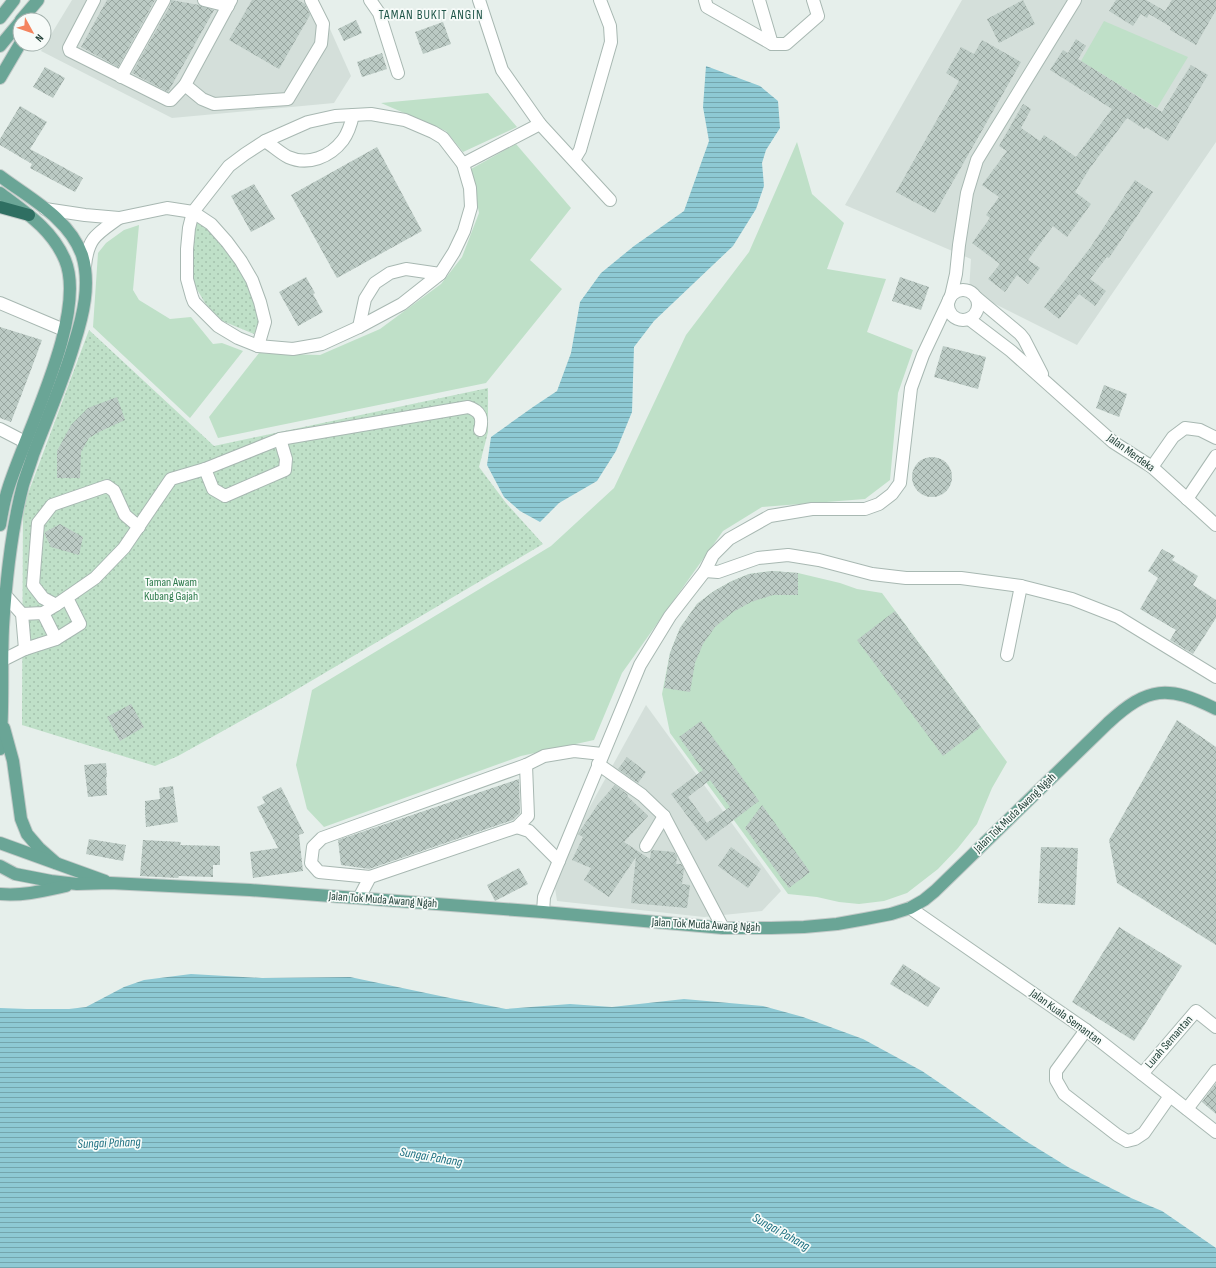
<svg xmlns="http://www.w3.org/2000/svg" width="1216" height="1268" viewBox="0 0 1216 1268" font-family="'Sofia Sans Condensed',sans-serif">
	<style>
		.built { fill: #d4dfda }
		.grass { fill: #bfe0c8 }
		.park { fill: url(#park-dots) }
		.water { fill: url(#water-rules) }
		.building { fill: url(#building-cross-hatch); fill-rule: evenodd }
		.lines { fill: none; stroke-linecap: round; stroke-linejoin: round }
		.minor-casing { stroke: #a8b8b2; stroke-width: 14 }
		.major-casing { stroke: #c2cac8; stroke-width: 14 }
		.highway-casing { stroke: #c2cac8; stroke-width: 14 }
		.minor { stroke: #fff; stroke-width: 12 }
		.major { stroke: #6aa596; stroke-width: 12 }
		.highway { stroke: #2f6f62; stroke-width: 12 }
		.labels { text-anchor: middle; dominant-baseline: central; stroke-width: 3.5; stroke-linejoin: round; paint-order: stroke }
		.street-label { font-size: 12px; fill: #24423a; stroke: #f7fbf9 }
		.park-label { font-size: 12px; fill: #2d7a4b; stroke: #f7fbf9 }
		.neighbourhood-label { font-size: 13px; letter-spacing: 1px; fill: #1f5548; stroke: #f7fbf9 }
		.water-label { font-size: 13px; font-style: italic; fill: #1c6f80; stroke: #f7fbf9 }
	</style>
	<defs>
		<pattern id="park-dots" width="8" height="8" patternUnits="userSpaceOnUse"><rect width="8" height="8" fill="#bfe0c8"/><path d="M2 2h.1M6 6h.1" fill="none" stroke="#a4c1ad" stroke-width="1.8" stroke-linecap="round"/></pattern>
		<pattern id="water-rules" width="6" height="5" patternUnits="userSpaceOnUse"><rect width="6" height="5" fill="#8ec9d4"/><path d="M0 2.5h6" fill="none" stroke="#74a5ad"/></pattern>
		<pattern id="building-cross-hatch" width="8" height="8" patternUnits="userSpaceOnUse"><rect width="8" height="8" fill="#bbcac4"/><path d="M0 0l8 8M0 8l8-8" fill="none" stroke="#98a6a0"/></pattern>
	</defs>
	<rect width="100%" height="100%" fill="#e6efeb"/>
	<g class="built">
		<path d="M 72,0 L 317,0 L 351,76 L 334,103 L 172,118 L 41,51 Z"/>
		<path d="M 962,0 L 1216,0 L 1216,142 L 1077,345 L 969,291 L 971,259 L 845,205 Z"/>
		<path d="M 646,705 L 781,891 L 762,911 L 704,917 L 557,901 L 555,888 L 577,830 Z"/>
	</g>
	<g class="grass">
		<path d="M 1104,21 L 1188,57 L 1157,108 L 1081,61 Z"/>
		<path d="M 488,93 L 517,127 L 463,152 L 446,131 L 381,103 Z"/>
		<path d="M 797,142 L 812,194 L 844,223 L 827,269 L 886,279 L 867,332 L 913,350 L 898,393 L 890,480 L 865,499 L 762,507 L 723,531 L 622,673 L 594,740 L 521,756 L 324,827 L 307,809 L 296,765 L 312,690 L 551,546 L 614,488 L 686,335 L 749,252 Z"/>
		<path d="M 516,144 L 571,208 L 530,260 L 562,289 L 486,383 L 218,438 L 209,417 L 259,353 L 284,354 L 320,355 L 380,329 L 441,284 L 462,257 L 479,213 L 471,169 Z"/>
		<path d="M 139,225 L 133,290 L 139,300 L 170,319 L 191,317 L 213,344 L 222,343 L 243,351 L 190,418 L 93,327 L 98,253 L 106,243 L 124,230 Z"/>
		<path d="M 772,571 L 798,573 L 840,583 L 857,589 L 882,593 L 1007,762 L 992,788 L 977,824 L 958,848 L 938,869 L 907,893 L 884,901 L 859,904 L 839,902 L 817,897 L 788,894 L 670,733 L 662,694 L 670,653 L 680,628 L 697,604 L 714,591 L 732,581 L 749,574 Z"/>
	</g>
	<g class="park">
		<path d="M 195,218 L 209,229 L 237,263 L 255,301 L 260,323 L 254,334 L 220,320 L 205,303 L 195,286 L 192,270 L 194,243 Z"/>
		<path d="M 89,330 L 214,446 L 488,388 L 488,432 L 479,467 L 506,503 L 543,544 L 284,697 L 178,756 L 155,766 L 22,725 L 23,507 Z"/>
	</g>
	<g class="water">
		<path d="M 706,66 L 760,86 L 778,101 L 780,128 L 766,150 L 762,163 L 764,186 L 756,209 L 733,246 L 654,321 L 634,347 L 632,412 L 616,451 L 597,481 L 559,503 L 540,522 L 520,511 L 504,497 L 487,465 L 491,437 L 533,407 L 557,391 L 571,353 L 580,302 L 601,273 L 634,246 L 684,211 L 709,141 L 703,107 Z"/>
		<path d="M 191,974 L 262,978 L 350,977 L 445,997 L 506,1009 L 570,1004 L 612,1007 L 684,999 L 763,1006 L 803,1017 L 863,1039 L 922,1071 L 1024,1140 L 1068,1167 L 1131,1198 L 1162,1211 L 1216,1248 L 1216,1268 L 0,1268 L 0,1008 L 27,1009 L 69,1009 L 86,1007 L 124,987 L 144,980 Z"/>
	</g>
	<g class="building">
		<path d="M 107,0 L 155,0 L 118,67 L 81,47 Z"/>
		<path d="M 171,0 L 199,5 L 214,10 L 168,92 L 132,73 L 171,4 Z"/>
		<path d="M 252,0 L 298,0 L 305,4 L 310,15 L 279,69 L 229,40 Z"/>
		<path d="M 1023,0 L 1035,24 L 999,43 L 987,19 Z"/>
		<path d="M 1116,0 L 1146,0 L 1165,11 L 1172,0 L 1216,0 L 1216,10 L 1196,45 L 1170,30 L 1171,27 L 1149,14 L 1147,18 L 1141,14 L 1133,26 L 1109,11 Z"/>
		<path d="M 356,20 L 362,33 L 344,41 L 338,29 Z"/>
		<path d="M 443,22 L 451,44 L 423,54 L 415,32 Z"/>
		<path d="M 1076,39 L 1086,46 L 1078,59 L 1162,112 L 1191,65 L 1208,75 L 1168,141 L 1146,127 L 1144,129 L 1127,118 L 1090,168 L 1075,192 L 1091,204 L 1067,237 L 1053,226 L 1028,260 L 1040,268 L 1028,284 L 1017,275 L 1005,292 L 988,279 L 1000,264 L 972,243 L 990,218 L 986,215 L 999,197 L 982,185 L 1007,151 L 999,146 L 1023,104 L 1031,109 L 1021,128 L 1040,141 L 1044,135 L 1076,157 L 1112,109 L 1050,70 L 1063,50 L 1068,53 Z"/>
		<path d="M 982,40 L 1021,62 L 935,213 L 896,192 L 959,81 L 946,73 L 961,47 L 974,54 Z"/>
		<path d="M 382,53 L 387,69 L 362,77 L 357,62 Z"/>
		<path d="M 45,67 L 65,78 L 53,98 L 33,87 Z"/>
		<path d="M 20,106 L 47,122 L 30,149 L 83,178 L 75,192 L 30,168 L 32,164 L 0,145 L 0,139 Z"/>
		<path d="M 377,147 L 422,231 L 337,278 L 291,195 Z"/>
		<path d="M 1135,180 L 1153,192 L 1109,258 L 1107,257 L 1090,279 L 1106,291 L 1095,306 L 1079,294 L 1059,319 L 1044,307 L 1090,248 Z"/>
		<path d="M 254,184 L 275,219 L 251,232 L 231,196 Z"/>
		<path d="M 306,277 L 315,293 L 313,294 L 323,312 L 298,326 L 279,292 Z"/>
		<path d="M 900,277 L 929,287 L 921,310 L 892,301 Z"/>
		<path d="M 0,327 L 42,340 L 29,375 L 11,422 L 0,418 Z"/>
		<path d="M 943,346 L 986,357 L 978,389 L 934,377 Z"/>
		<path d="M 1104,385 L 1127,394 L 1119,417 L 1096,408 Z"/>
		<path d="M 117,397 L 125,420 L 101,431 L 89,438 L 81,452 L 80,478 L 57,478 L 57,451 L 71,425 L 88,408 Z"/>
		<circle cx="932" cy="477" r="20"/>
		<path d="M 60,524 L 83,537 L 79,555 L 51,547 L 45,535 L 45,532 Z"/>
		<path d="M 1162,549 L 1175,556 L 1172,560 L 1198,576 L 1193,585 L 1216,600 L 1216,618 L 1193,654 L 1170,640 L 1176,630 L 1140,609 L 1158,578 L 1148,571 Z"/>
		<path d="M 772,571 L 798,573 L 798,595 L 773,595 L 751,602 L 733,612 L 715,627 L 703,644 L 695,663 L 690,692 L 664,688 L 670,653 L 680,628 L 697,604 L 714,591 L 732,581 L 749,574 Z"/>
		<path d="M 895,611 L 981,727 L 943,756 L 857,640 Z"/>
		<path d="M 131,704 L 144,727 L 120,741 L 107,717 Z"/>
		<path d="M 1177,720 L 1216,747 L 1216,945 L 1117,883 L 1109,840 Z"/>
		<path d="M 701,721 L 759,801 L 706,841 L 671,794 L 703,770 L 679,737 ZM 710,780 L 730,807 L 707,823 L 688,797 Z"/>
		<path d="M 627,757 L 646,772 L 638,783 L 618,769 Z"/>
		<path d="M 106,763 L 107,777 L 106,777 L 107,795 L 88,797 L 84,765 Z"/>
		<path d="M 519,779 L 520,813 L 513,820 L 369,869 L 341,865 L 338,840 Z"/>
		<path d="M 615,785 L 628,795 L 627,796 L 648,816 L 624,842 L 650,859 L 651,852 L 652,850 L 674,852 L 677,856 L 676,864 L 681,864 L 684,869 L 682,884 L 690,885 L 687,908 L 631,903 L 636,857 L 609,897 L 584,880 L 591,868 L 572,860 L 583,837 L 578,834 L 598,804 Z"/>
		<path d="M 173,786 L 178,822 L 146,827 L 145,812 L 145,801 L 160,799 L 159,788 Z"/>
		<path d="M 281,787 L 304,833 L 299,835 L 303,871 L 253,878 L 250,852 L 278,848 L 257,807 L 265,803 L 262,797 Z"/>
		<path d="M 762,805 L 810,872 L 789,888 L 745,828 Z"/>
		<path d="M 89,839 L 126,845 L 123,861 L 86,854 Z"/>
		<path d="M 143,840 L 181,842 L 180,845 L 220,846 L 220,865 L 213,865 L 213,877 L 179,876 L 178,878 L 140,876 Z"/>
		<path d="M 731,847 L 761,869 L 748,888 L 718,866 Z"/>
		<path d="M 1041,847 L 1078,848 L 1075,905 L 1038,903 Z"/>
		<path d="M 519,868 L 528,884 L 495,901 L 487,885 Z"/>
		<path d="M 1119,927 L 1182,966 L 1134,1041 L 1072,1002 Z"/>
		<path d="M 903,964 L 940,988 L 928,1007 L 890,984 Z"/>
		<path d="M 1216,1083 L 1216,1114 L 1202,1102 Z"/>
	</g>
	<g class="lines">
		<g class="minor-casing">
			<g id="minor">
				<path d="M 94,0 L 69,48 L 70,51 L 168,100 L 171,100 L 185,85 L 231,0"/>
				<path d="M 204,0 L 228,6"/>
				<path d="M 370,0 L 379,13 L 398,73"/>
				<path d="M 479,0 L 502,70 L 540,124 L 610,200"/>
				<path d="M 705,0 L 707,7 L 772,44 L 786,44 L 818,16 L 813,0"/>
				<path d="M 759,0 L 772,44"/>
				<path d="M 121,77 L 164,0"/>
				<path d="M 185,85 L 202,99 L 214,104 L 288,99 L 321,44 L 323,24 L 311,0"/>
				<path d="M 371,114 L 405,120 L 433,132 L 443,138 L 463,164 L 470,188 L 471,207 L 464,231 L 454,252 L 440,274 L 402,304 L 359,327 L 322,344 L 293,349 L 258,346 L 238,338 L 218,326 L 194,302 L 192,297 L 187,279 L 187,249 L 189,228 L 193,212 L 229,166 L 245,154 L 265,141 L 308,122 L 335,116 Z"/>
				<path d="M 265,141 C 273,146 280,153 288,157 C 308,166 330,157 343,140 C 348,133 351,124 353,115"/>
				<path d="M 574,160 L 580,150 L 611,42 L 610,26 L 600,0"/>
				<path d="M 463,164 L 540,124"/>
				<path d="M 45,209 L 85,215 L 119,218 L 167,208 L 193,212 L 211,224 L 227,242 L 241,261 L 252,280 L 260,302 L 265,322 L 258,346"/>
				<path d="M 85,266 C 88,237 97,234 119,218"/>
				<circle cx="963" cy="305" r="15"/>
				<path d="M 951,296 L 956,274 L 959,245 L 967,193 L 977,160 L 1075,0"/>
				<path d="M 977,298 L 1020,334 L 1024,339 L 1042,374"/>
				<path d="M 0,303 L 64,330"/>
				<path d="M 969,319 L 1011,351 L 1113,442 L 1152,467 L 1216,525"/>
				<path d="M 359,327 L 365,299 L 375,283 L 390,273 L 406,269 L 440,274"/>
				<path d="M 0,429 L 25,442"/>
				<path d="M 1152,467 L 1173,437 L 1185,428 L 1200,430 L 1216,438"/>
				<path d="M 205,469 L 213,489 L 225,496 L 285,470 L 286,459 L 280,439"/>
				<path d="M 1187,499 L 1216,456"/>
				<path d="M 705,571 L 718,572 L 758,558 L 788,555 L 819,560 L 872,574 L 906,578 L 961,578 L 1021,586 L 1072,599 L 1118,617 L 1216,677"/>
				<path d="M 6,596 L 22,614 L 25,649"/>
				<path d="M 56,605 L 43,598 L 33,585 L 38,523 L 52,505 L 107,486 L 114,491 L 125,515 L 139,527"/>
				<path d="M 43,613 L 56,639"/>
				<path d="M 22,614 L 43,613 L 56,605 L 95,578 L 124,548 L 171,479 L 205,469 L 280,439 L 468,407 C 481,411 483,418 480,430"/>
				<path d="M 1007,655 L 1021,586"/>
				<path d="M 3,660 L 25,649 L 56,639 L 80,624 L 67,598"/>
				<path d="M 598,764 L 642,795 L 664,816 L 723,928"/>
				<path d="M 526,765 L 544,756 L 574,751 L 602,754"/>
				<path d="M 517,827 L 529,831 L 559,861"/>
				<path d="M 646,846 L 664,816"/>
				<path d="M 359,898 L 370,877 L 517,827 L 528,816 L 526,765 L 322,838 L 313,847 L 311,863 L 319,872 L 370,877"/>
				<path d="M 910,908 L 1086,1030 L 1216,1132"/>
				<path d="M 543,912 L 544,897 L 640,665 L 670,616 L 705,571 L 713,555 L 729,539 L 770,516 L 812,509 L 865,509 L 879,504 L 892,494 L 900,483 L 911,388 L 923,355 L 949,300"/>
				<path d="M 1086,1030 L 1056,1071 L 1056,1080 L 1064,1094 L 1117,1135 L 1127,1141 L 1135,1139 L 1144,1133 L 1170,1096"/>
				<path d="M 1142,1074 L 1196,1011 L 1216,1027"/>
				<path d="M 1187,1109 L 1216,1071"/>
			</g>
		</g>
		<g class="major-casing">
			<g id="major">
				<path d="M 0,18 L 14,0"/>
				<path d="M 21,20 L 38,0"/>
				<path d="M 0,46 L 20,22"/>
				<path d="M 0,78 L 20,44"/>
				<path d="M 0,176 C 29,198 69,218 82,255 C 91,284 83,316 74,344 C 63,382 47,418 33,455 C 30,465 26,475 23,485 C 11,531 6,580 3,627 C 1,667 4,708 0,749"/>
				<path d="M 0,193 C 25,212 52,229 65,260 C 88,314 25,434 8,489 C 4,501 2,513 0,525"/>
				<path d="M 4,728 L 13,761 L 21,819 L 27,834 L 39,848 L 56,863"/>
				<path d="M 0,843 L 105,881"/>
				<path d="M 0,866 L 15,874 L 51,881 L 77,884 L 110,883 L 250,890 L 543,912 L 723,928 L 771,928 L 804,927 L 837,924 L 865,919 L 891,914 L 910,908 L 924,900 L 935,891 L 1108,723 C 1148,686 1168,685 1216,709"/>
				<path d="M 0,894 C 23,896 43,891 66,886"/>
			</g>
		</g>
		<g class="highway-casing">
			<path id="highway" d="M 0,207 L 29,215"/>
		</g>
		<use href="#minor" class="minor"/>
		<use href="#major" class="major"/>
		<use href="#highway" class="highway"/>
	</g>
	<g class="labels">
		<g class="street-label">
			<text transform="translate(1131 453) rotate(36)">Jalan Merdeka</text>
			<text transform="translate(1015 813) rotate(-44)">Jalan Tok Muda Awang Ngah</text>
			<text transform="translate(383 900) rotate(4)">Jalan Tok Muda Awang Ngah</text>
			<text transform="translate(706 925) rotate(3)">Jalan Tok Muda Awang Ngah</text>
			<text transform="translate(1066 1017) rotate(36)">Jalan Kuala Semantan</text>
			<text transform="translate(1169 1042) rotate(-49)">Lurah Semantan</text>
		</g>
		<g class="park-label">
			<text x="171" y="582">Taman Awam<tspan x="171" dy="14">Kubang Gajah</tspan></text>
		</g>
		<g class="neighbourhood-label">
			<text x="431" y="15">TAMAN BUKIT ANGIN</text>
		</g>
		<g class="water-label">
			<text transform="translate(109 1143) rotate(-2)">Sungai Pahang</text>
			<text transform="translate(431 1157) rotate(10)">Sungai Pahang</text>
			<text transform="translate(781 1232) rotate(29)">Sungai Pahang</text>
		</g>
	</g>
	<g transform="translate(32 32) rotate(130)"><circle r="19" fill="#f7fbf9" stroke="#a3b1ad"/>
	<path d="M0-3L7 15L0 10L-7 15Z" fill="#f4845f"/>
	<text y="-6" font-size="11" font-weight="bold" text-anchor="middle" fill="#24423a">N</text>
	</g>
</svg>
